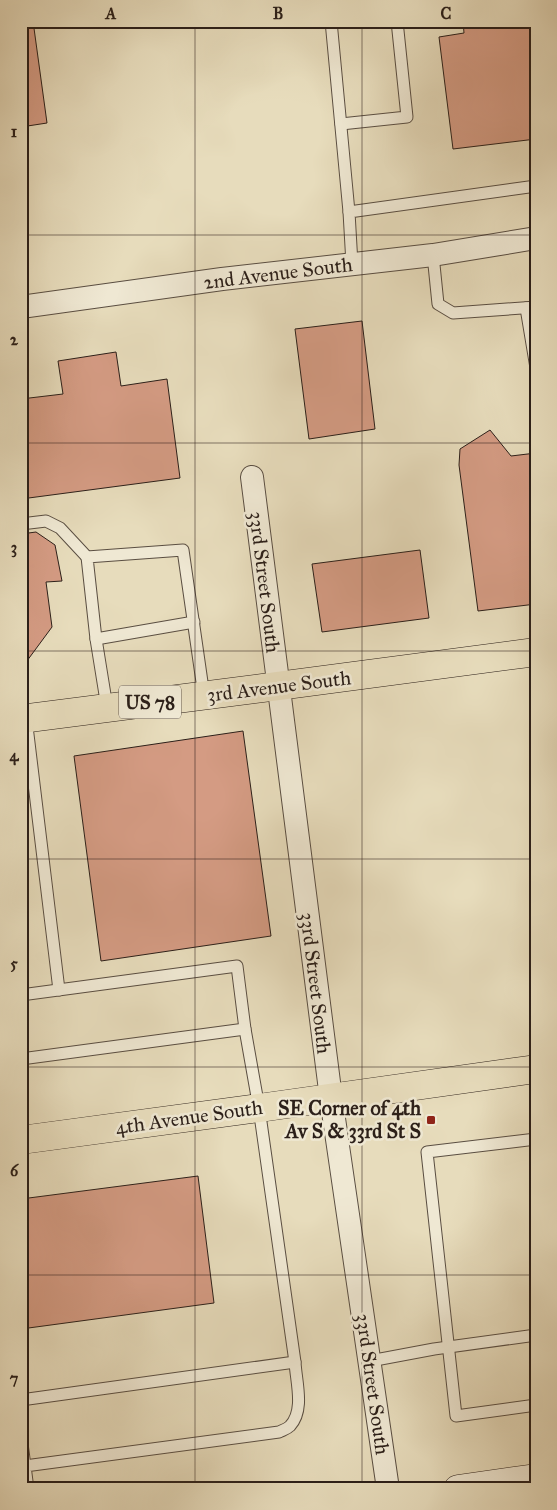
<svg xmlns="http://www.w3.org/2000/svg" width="557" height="1510" viewBox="0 0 557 1510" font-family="'IM FELL Great Primer',serif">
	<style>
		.building { fill: #d49b83; stroke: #2b1f19 }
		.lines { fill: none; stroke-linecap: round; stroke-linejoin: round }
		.lane-casing { stroke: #5a4e42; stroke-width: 13 }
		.street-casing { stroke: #5a4e42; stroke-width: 24 }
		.secondary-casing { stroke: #2b1f19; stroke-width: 29 }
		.primary-casing { stroke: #2b1f19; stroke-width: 29 }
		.lane { stroke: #efe8d3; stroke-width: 11 }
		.street { stroke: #efe8d3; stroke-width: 22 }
		.secondary { stroke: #efe8d3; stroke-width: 28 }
		.primary { stroke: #e7dcbc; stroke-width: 28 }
		.grid { fill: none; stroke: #2b1f19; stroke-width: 1; stroke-opacity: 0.55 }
		.poi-dot { fill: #8f2418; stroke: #efe8d3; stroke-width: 2 }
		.labels { text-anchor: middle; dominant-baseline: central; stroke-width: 5; stroke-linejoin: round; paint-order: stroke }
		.shield { fill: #efe8d3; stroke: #665b51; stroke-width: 1 }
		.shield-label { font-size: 19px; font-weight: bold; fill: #2b1f19 }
		.street-label { font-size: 20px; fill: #2b1f19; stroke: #efe8d3 }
		.poi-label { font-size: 20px; font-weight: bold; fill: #2b1f19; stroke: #efe8d3; text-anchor: end }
		.neatline { fill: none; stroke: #2b1f19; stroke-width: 2 }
		.grid-label { font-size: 16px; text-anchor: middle; font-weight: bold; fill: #2b1f19 }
	</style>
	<rect width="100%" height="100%" fill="#e7dcbc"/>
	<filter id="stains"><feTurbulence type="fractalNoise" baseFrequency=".004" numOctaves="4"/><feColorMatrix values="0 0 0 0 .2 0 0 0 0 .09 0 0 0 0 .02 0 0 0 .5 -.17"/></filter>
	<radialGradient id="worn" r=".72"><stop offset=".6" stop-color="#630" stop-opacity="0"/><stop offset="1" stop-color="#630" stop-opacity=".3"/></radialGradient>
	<g class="building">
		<path d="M 21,21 L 33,21 L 47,123 L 21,127 Z"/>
		<path d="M 463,21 L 536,21 L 536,139 L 453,149 L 439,37 L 464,33 Z"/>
		<path d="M 362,321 L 375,429 L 309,439 L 295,329 Z"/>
		<path d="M 116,352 L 121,386 L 167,379 L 180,478 L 21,499 L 21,399 L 63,394 L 58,361 Z"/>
		<path d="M 490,430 L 511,456 L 536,453 L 536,604 L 478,611 L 459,465 L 460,449 Z"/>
		<path d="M 36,532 L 55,545 L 62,581 L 46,582 L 52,627 L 21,669 L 21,534 Z"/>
		<path d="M 420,550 L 429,618 L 322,632 L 312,564 Z"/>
		<path d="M 243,731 L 271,936 L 101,961 L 74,756 Z"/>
		<path d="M 198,1176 L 214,1303 L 21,1329 L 21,1199 Z"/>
	</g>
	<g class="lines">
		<g class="lane-casing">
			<g id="lane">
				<path d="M 331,21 L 349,212"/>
				<path d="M 341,124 L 407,117 L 397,21"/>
				<path d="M 433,255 L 438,304 L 453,313 L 536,307"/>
				<path d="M 352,264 L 349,212 L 536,186"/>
				<path d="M 526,308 L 536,368"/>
				<path d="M 21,524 L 46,521 L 60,528 L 87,557"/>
				<path d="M 96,639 L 194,622"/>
				<path d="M 107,707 L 96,639 L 87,557 L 183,550 L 204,696"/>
				<path d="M 26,718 L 59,990"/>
				<path d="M 21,995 L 237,966 L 245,1029 L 259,1108 L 295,1362 C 296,1382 305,1410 290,1426 C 287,1429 283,1430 279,1432 L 25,1466 L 28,1489"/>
				<path d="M 21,1059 L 245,1029"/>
				<path d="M 536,1139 L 427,1152 L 456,1416 L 536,1405"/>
				<path d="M 370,1361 L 434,1349 L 536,1335"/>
				<path d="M 21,1400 L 295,1362"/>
				<path d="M 21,1436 L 25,1466"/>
			</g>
		</g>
		<g class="street-casing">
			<g id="street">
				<path d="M 21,307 L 222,279 L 433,255 L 536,238"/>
				<path d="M 252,477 L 331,1098 L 388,1489"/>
			</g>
		</g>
		<g class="secondary-casing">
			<path id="secondary" d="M 458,1489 L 536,1478"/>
		</g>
		<g class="primary-casing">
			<g id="primary">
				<path d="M 21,719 L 278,686 L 536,652"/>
				<path d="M 21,1140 L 259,1108 L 536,1069"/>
			</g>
		</g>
		<use href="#lane" class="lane"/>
		<use href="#street" class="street"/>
		<use href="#secondary" class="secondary"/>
		<use href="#primary" class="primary"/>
	</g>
	<path class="grid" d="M 195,21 L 195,1489M 362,21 L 362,1489M 21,235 L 536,235M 21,443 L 536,443M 21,651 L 536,651M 21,859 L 536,859M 21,1067 L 536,1067M 21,1275 L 536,1275"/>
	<rect class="poi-dot" x="426" y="1115" width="10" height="10" rx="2.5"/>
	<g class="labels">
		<rect class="shield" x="119" y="685.5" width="62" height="33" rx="4"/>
		<g class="shield-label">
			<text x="150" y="702">US 78</text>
		</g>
		<g class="street-label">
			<text transform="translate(278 273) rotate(-7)">2nd Avenue South</text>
			<text transform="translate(265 582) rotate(83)">33rd Street South</text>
			<text transform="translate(279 686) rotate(-7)">3rd Avenue South</text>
			<text transform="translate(316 983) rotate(83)">33rd Street South</text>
			<text transform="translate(189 1117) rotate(-8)">4th Avenue South</text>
			<text transform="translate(373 1384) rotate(82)">33rd Street South</text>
		</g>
		<g class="poi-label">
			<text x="421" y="1108">SE Corner of 4th<tspan x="421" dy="23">Av S &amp; 33rd St S</tspan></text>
		</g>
	</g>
	<rect width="557" height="1510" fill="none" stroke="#e7dcbc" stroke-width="55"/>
	<rect x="28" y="28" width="502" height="1454" class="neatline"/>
	<g class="grid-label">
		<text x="111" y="19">A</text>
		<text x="278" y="19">B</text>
		<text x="446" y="19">C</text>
		<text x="14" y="137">1</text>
		<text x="14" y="345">2</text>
		<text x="14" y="553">3</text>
		<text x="14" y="761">4</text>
		<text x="14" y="969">5</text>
		<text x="14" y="1176">6</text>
		<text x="14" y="1384">7</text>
	</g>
	<rect width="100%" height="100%" filter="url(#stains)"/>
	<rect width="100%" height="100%" fill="url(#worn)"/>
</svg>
